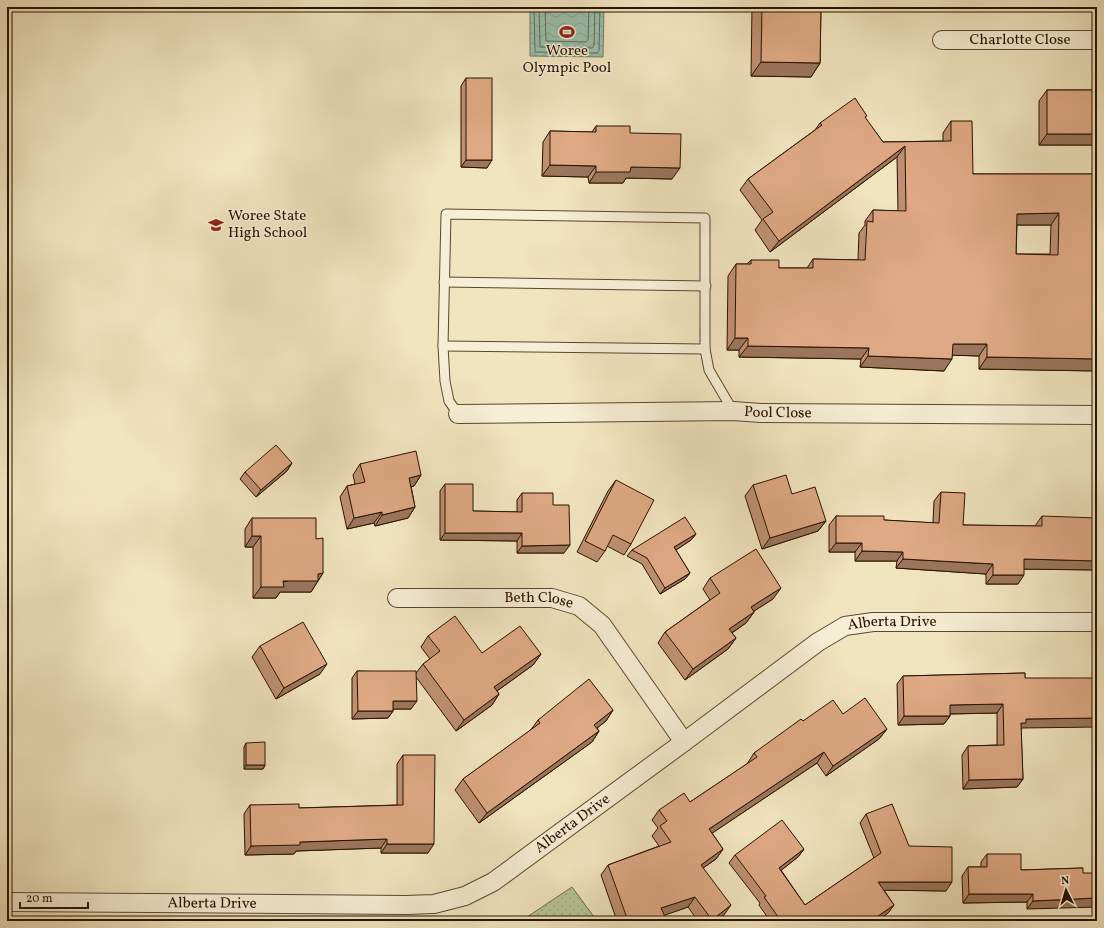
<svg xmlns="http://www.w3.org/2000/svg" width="1104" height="928" viewBox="0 0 1104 928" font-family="Vollkorn,serif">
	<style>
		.park { fill: url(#park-dots); stroke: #706b4a }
		.water { fill: url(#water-waves); stroke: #6d7a68 }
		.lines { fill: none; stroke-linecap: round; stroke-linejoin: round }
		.shore { stroke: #626856; stroke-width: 1 }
		.lane-casing { stroke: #5b4630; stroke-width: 11 }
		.street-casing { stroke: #5b4630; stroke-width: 20 }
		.lane { stroke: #f6eed5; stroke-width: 9 }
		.street { stroke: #f6eed5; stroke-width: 18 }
		.wall { fill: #bf9172; stroke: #291100; fill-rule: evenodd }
		.shaded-wall { fill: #9b765c; stroke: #291100 }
		.building { fill: #dea984; stroke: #291100; fill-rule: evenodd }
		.labels { text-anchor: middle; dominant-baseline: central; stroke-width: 3; stroke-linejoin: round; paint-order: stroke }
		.street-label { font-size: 15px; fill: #291100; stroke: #f6eed5 }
		.poi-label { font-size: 15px; fill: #291100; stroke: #f6eed5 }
	</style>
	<defs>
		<pattern id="park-dots" width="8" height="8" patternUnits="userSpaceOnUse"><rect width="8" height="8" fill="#b6c595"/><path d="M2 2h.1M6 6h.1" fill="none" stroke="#9ca87f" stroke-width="1.8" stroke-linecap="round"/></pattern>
		<pattern id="water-waves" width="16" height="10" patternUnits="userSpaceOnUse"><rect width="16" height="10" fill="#9bc0ad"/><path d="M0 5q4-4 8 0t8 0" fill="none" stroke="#86a493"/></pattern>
	</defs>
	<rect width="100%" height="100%" fill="#f1e5bf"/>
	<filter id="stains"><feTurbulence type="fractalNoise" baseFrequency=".005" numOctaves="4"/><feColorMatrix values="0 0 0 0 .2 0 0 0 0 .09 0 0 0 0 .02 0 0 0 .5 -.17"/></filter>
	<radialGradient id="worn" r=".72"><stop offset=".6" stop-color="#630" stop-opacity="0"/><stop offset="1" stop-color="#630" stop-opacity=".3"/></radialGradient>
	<path class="park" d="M 572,887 L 597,921 L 521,921 Z"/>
	<path class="water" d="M 530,7 L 604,7 L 603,57 L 530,56 Z"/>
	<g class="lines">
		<g class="shore">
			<path d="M 534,7 L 535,52 L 597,53 L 599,51 L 600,7"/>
			<path d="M 539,7 L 540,47 L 592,48 L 594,46 L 595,7"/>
			<path d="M 545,7 L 546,41 L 586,42 L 588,40 L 589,7"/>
		</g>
		<g class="lane-casing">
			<g id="lane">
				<path d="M 444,282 L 706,286"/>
				<path d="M 443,346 L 705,349"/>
				<path d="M 458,414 L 449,401 L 445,381 L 443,346 L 446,214 L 705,218 L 705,349 L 709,370 L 733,411"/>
			</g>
		</g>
		<g class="street-casing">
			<g id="street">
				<path id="s1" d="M 942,40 L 1097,40"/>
				<path id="s2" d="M 458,414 L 733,411 L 761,413 L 1097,415"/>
				<path id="s3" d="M 397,598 L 552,598 L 579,606 L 602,625 L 684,742"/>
				<path id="s4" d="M 7,902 L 406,905 L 434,904 L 465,896 L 493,882 L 684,742 L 818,642 L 845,626 L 873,622 L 1097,622"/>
			</g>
		</g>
		<use href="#lane" class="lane"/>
		<use href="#street" class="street"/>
	</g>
	<g class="wall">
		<path d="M 752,7 L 821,7 L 820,63 L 811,77 L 751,76 Z"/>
		<path d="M 466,78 L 487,168 L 461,167 L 461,86 Z"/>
		<path d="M 1047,90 L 1097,90 L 1097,145 L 1039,145 L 1039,101 Z"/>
		<path d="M 865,118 L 883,142 L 943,141 L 943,133 L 951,121 L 973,174 L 1097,174 L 1097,371 L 979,369 L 979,356 L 953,355 L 944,371 L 860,367 L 861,359 L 739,357 L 739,350 L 727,350 L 728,276 L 736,264 L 747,264 L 751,260 L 779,268 L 807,268 L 813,259 L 858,260 L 859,233 L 865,225 L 865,221 L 873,210 L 898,211 L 897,157 L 770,252 L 755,230 L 762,220 L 740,190 L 748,179 L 815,130 L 820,123 ZM 1017,225 L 1051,225 L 1050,254 L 1016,254 Z"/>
		<path d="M 596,126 L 630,133 L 672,179 L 626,178 L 623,183 L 589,183 L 588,177 L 542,176 L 543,142 L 550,131 L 592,132 Z"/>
		<path d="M 292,463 L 287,471 L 256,497 L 240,479 L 245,472 Z"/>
		<path d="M 360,464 L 421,475 L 414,486 L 411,486 L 415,507 L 408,518 L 375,526 L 374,523 L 347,529 L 340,497 L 347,486 L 355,484 L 353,475 Z"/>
		<path d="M 616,480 L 631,544 L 624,555 L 607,546 L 605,551 L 597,562 L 577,552 L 608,491 Z"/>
		<path d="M 445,484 L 473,511 L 517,512 L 517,500 L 522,493 L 553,505 L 564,553 L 517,553 L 517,541 L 440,540 L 440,491 Z"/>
		<path d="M 753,485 L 792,494 L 826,521 L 818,531 L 762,549 L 745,496 Z"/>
		<path d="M 941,492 L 963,525 L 1035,526 L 1042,516 L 1097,570 L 1024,569 L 1018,584 L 986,584 L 986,574 L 896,568 L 897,561 L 855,561 L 855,552 L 829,552 L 829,525 L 836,516 L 884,520 L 933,523 L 934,501 Z"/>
		<path d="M 252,518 L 316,539 L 323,573 L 311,592 L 280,592 L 276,598 L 253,598 L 253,547 L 245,547 L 245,529 Z"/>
		<path d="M 696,534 L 691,540 L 676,550 L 690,573 L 685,579 L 660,594 L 642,564 L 627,556 L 632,550 Z"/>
		<path d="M 710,578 L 773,599 L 754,611 L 754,612 L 746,623 L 732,633 L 736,638 L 728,649 L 685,680 L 658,643 L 665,632 L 710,600 L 703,589 Z"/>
		<path d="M 428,636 L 482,653 L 541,654 L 533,665 L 497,691 L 499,694 L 492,705 L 456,731 L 416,677 L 411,709 L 393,709 L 393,711 L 388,718 L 352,719 L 352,678 L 357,671 L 416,673 L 423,664 L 430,659 L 421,647 Z"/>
		<path d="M 260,646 L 320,674 L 276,699 L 252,657 Z"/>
		<path d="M 1025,673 L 1022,728 L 1021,729 L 1023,779 L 1017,787 L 963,789 L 962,755 L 968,746 L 997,745 L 997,713 L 950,714 L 950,716 L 944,724 L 898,725 L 897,684 L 903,676 Z"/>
		<path d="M 613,710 L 606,721 L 597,728 L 599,731 L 592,742 L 479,823 L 455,790 L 463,779 L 530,731 L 538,720 Z"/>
		<path d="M 843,714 L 887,729 L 879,739 L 826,776 L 817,763 L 712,833 L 723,849 L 716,859 L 703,868 L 724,915 L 716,921 L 698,921 L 688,907 L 664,915 L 664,921 L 617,921 L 601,875 L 608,865 L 659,846 L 652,836 L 658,828 L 652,820 L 659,810 L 690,802 L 747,764 L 754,753 L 803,721 Z"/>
		<path d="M 246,743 L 265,765 L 263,769 L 244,769 L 244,747 Z"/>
		<path d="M 403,755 L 428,853 L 381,853 L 381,848 L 296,851 L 294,854 L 245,855 L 244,814 L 250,805 L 299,808 L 397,805 L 397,764 Z"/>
		<path d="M 866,814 L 909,846 L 946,891 L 884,890 L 894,905 L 888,913 L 877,921 L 770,921 L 759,905 L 760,903 L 729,863 L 735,855 L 804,849 L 798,857 L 781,870 L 805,905 L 874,858 L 860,823 Z"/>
		<path d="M 987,854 L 1021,870 L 1083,868 L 1027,909 L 1027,902 L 963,903 L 962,876 L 968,867 L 981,867 L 981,862 Z"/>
	</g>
	<g class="shaded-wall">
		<path d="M 761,62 L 820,63 L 811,77 L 751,76 Z"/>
		<path d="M 1047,134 L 1097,134 L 1097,145 L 1039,145 Z"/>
		<path d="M 905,146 L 897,157 L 770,252 L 779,241 Z"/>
		<path d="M 466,160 L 492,160 L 487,168 L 461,167 Z"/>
		<path d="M 550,165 L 596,166 L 588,177 L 542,176 Z"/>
		<path d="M 631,167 L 680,168 L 672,179 L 626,178 L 623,183 L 589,183 L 596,172 Z"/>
		<path d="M 1059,213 L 1051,225 L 1009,225 L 1017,214 Z"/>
		<path d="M 735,338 L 748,338 L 739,350 L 727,350 Z"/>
		<path d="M 953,344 L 987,344 L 979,356 L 945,355 Z"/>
		<path d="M 748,346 L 869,348 L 861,359 L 739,357 Z"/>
		<path d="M 868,356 L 952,359 L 944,371 L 860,367 Z"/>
		<path d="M 987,357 L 1097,359 L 1097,371 L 979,369 Z"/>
		<path d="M 292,463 L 287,471 L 256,497 L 261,490 Z"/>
		<path d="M 421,475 L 414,486 L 401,489 L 409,478 Z"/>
		<path d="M 415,507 L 408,518 L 375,526 L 382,515 Z"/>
		<path d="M 382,512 L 374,523 L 347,529 L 354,518 Z"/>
		<path d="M 826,521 L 818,531 L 762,549 L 770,538 Z"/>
		<path d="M 445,533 L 522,533 L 517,541 L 440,540 Z"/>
		<path d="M 696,534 L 691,540 L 670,554 L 674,547 Z"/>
		<path d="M 252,536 L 261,536 L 253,547 L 245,547 Z"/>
		<path d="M 836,543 L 862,543 L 855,552 L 829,552 Z"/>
		<path d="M 570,545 L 564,553 L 517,553 L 522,546 Z"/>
		<path d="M 862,551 L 903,552 L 897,561 L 855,561 Z"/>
		<path d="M 903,559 L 993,564 L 986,574 L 896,568 Z"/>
		<path d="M 1024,559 L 1097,561 L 1097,570 L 1018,569 Z"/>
		<path d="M 323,573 L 311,592 L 280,592 L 276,598 L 253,598 L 261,587 L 318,574 Z"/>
		<path d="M 690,573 L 685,579 L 660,594 L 665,588 Z"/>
		<path d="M 993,575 L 1024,575 L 1018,584 L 986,584 Z"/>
		<path d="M 781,588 L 773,599 L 743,618 L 751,607 Z"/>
		<path d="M 754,612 L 746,623 L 721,640 L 729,629 Z"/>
		<path d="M 736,638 L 728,649 L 685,680 L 693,669 Z"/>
		<path d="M 541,654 L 533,665 L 487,698 L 494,687 Z"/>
		<path d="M 327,664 L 320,674 L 276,699 L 284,688 Z"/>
		<path d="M 499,694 L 492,705 L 456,731 L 464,720 Z"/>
		<path d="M 393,701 L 417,701 L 411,709 L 388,709 Z"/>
		<path d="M 1003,704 L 997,713 L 944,714 L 950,705 Z"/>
		<path d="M 613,710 L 606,721 L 587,736 L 594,725 Z"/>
		<path d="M 358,711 L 393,711 L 388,718 L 352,719 Z"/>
		<path d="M 904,716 L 950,716 L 944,724 L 898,725 Z"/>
		<path d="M 1097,718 L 1097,727 L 1022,728 L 1020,731 L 1021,723 L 1026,719 Z"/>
		<path d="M 887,729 L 879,739 L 826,776 L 833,766 Z"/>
		<path d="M 599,731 L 592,742 L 479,823 L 487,813 Z"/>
		<path d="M 824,752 L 817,763 L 702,840 L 709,829 Z"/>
		<path d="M 246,765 L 265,765 L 263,769 L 244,769 Z"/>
		<path d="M 1023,779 L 1017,787 L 963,789 L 969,780 Z"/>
		<path d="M 387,839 L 381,848 L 296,851 L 294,854 L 245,855 L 251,846 L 300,842 Z"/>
		<path d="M 387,844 L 434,844 L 428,853 L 381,853 Z"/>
		<path d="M 723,849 L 716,859 L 693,875 L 701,865 Z"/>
		<path d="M 804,849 L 798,857 L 774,876 L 779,868 Z"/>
		<path d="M 878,882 L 952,882 L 946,891 L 872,890 Z"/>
		<path d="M 969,894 L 1033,894 L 1027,902 L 963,903 Z"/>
		<path d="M 695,897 L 688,907 L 654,919 L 661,908 Z"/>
		<path d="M 1097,898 L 1097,907 L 1027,909 L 1033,901 Z"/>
		<path d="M 731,905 L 724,915 L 716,921 L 711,921 Z"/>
		<path d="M 894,905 L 888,913 L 877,921 L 871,921 Z"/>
	</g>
	<g class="building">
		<path d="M 762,7 L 821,7 L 820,63 L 761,62 Z"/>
		<rect x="466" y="78" width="26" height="82"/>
		<rect x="1047" y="90" width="50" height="44"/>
		<path d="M 855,98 L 867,116 L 865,117 L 883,142 L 951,141 L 951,121 L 972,121 L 973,174 L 1097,174 L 1097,359 L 987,357 L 987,344 L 953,344 L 952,359 L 868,356 L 869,348 L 748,346 L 748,338 L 735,338 L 736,264 L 751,264 L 751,260 L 779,260 L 779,268 L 813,268 L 813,259 L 865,260 L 867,221 L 873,222 L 873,210 L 906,211 L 905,146 L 779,241 L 763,219 L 773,212 L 748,179 L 822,125 L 820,123 ZM 1059,213 L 1058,255 L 1016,254 L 1017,214 Z"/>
		<path d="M 596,126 L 630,126 L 630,133 L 681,134 L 680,168 L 631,167 L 630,172 L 596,172 L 596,166 L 550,165 L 550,131 L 596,132 Z"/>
		<path d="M 276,445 L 292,463 L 261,490 L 245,472 Z"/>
		<path d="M 416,451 L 421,475 L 409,478 L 415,507 L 382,515 L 382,512 L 354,518 L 347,486 L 365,482 L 360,464 Z"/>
		<path d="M 786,475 L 792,494 L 815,487 L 826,521 L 770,538 L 753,485 Z"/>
		<path d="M 616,480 L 654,500 L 631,544 L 613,535 L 605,551 L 585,541 Z"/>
		<path d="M 445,484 L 473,484 L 473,511 L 522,512 L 522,493 L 553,493 L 553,505 L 569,505 L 570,545 L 522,546 L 522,533 L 445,533 Z"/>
		<path d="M 941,492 L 965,493 L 963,525 L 1042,526 L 1042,516 L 1097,518 L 1097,561 L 1024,559 L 1024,575 L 993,575 L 993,564 L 903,559 L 903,552 L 862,551 L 862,543 L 836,543 L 836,516 L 884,516 L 884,520 L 939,523 Z"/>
		<path d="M 685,517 L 696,534 L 674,547 L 690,573 L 665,588 L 647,558 L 632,550 Z"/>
		<path d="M 252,518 L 316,518 L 316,539 L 323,538 L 323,573 L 318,574 L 318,581 L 283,581 L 284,587 L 261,587 L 261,536 L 252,536 Z"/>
		<path d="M 756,549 L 781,588 L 751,607 L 754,612 L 729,629 L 736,638 L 693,669 L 665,632 L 720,593 L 710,578 Z"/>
		<path d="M 455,616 L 482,653 L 520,626 L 541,654 L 494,687 L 499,694 L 464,720 L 423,664 L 440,651 L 428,636 Z"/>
		<path d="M 303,622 L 327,664 L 284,688 L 260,646 Z"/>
		<path d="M 357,671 L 416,671 L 417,701 L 393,701 L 393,711 L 358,711 Z"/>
		<path d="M 1025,673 L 1025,678 L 1097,678 L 1097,718 L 1026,719 L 1026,723 L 1021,723 L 1023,779 L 969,780 L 968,746 L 1004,745 L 1003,704 L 950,705 L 950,716 L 904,716 L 903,676 Z"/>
		<path d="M 589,679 L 613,710 L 594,725 L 599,731 L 487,813 L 463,779 L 540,723 L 538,720 Z"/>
		<path d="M 865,698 L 887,729 L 833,766 L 824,752 L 709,829 L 723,849 L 701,865 L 731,905 L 712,920 L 695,897 L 661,908 L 666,919 L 660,921 L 628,921 L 608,865 L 671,842 L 660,826 L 667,821 L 659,810 L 684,793 L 690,802 L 757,757 L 754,753 L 801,719 L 803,721 L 833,700 L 843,714 Z"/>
		<path d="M 265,742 L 265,765 L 246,765 L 246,743 Z"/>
		<path d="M 403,755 L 435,755 L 434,844 L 387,844 L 387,839 L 300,842 L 300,845 L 251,846 L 250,805 L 299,804 L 299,808 L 403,805 Z"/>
		<path d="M 892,804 L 909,846 L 952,847 L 952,882 L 878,882 L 894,905 L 871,921 L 781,921 L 764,897 L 766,896 L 735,855 L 782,820 L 804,849 L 779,868 L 805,905 L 881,853 L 866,814 Z"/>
		<path d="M 987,854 L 1021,854 L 1021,870 L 1083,868 L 1083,873 L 1097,873 L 1097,898 L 1033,901 L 1033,894 L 969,894 L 968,867 L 987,867 Z"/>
	</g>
	<defs>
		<g id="stadium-bare" transform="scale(1.2)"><path d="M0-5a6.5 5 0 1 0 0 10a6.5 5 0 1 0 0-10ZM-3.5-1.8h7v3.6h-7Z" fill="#8f2418" stroke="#f6eed5" stroke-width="2.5" paint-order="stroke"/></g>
		<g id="school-bare" transform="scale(1.2)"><path d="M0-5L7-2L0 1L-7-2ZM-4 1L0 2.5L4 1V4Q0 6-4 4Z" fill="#8f2418" stroke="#f6eed5" stroke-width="2.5" paint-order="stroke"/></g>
	</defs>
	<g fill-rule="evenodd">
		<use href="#stadium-bare" x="567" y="32"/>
		<use href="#school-bare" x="216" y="225"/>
	</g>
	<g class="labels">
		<g class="street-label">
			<text stroke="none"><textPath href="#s1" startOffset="78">Charlotte Close</textPath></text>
			<text stroke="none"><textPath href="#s2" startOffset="320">Pool Close</textPath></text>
			<text stroke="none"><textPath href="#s3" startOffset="142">Beth Close</textPath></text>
			<text stroke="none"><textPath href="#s4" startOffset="973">Alberta Drive</textPath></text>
			<text stroke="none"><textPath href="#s4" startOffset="589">Alberta Drive</textPath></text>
			<text stroke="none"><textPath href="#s4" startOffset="205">Alberta Drive</textPath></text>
		</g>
		<g class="poi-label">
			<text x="567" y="51">Woree<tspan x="567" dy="17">Olympic Pool</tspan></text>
			<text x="228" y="216" text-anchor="start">Woree State<tspan x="228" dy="17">High School</tspan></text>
		</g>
	</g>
	<rect width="1104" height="928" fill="none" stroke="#f1e5bf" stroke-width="24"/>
	<rect x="8" y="8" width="1088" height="912" fill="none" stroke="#291100" stroke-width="2"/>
	<rect x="12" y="12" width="1080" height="904" fill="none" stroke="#291100"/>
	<g transform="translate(1066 890) rotate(355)" stroke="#f6eed5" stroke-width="3" paint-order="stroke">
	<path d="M0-3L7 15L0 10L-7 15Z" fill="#291100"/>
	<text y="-6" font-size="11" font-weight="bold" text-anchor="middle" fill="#291100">N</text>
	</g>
	<path d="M20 902v6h68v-6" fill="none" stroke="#291100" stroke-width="2"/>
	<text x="26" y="902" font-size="12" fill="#291100" stroke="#f6eed5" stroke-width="3" paint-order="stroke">20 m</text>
	<rect width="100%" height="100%" filter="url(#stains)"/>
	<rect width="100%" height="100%" fill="url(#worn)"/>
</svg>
